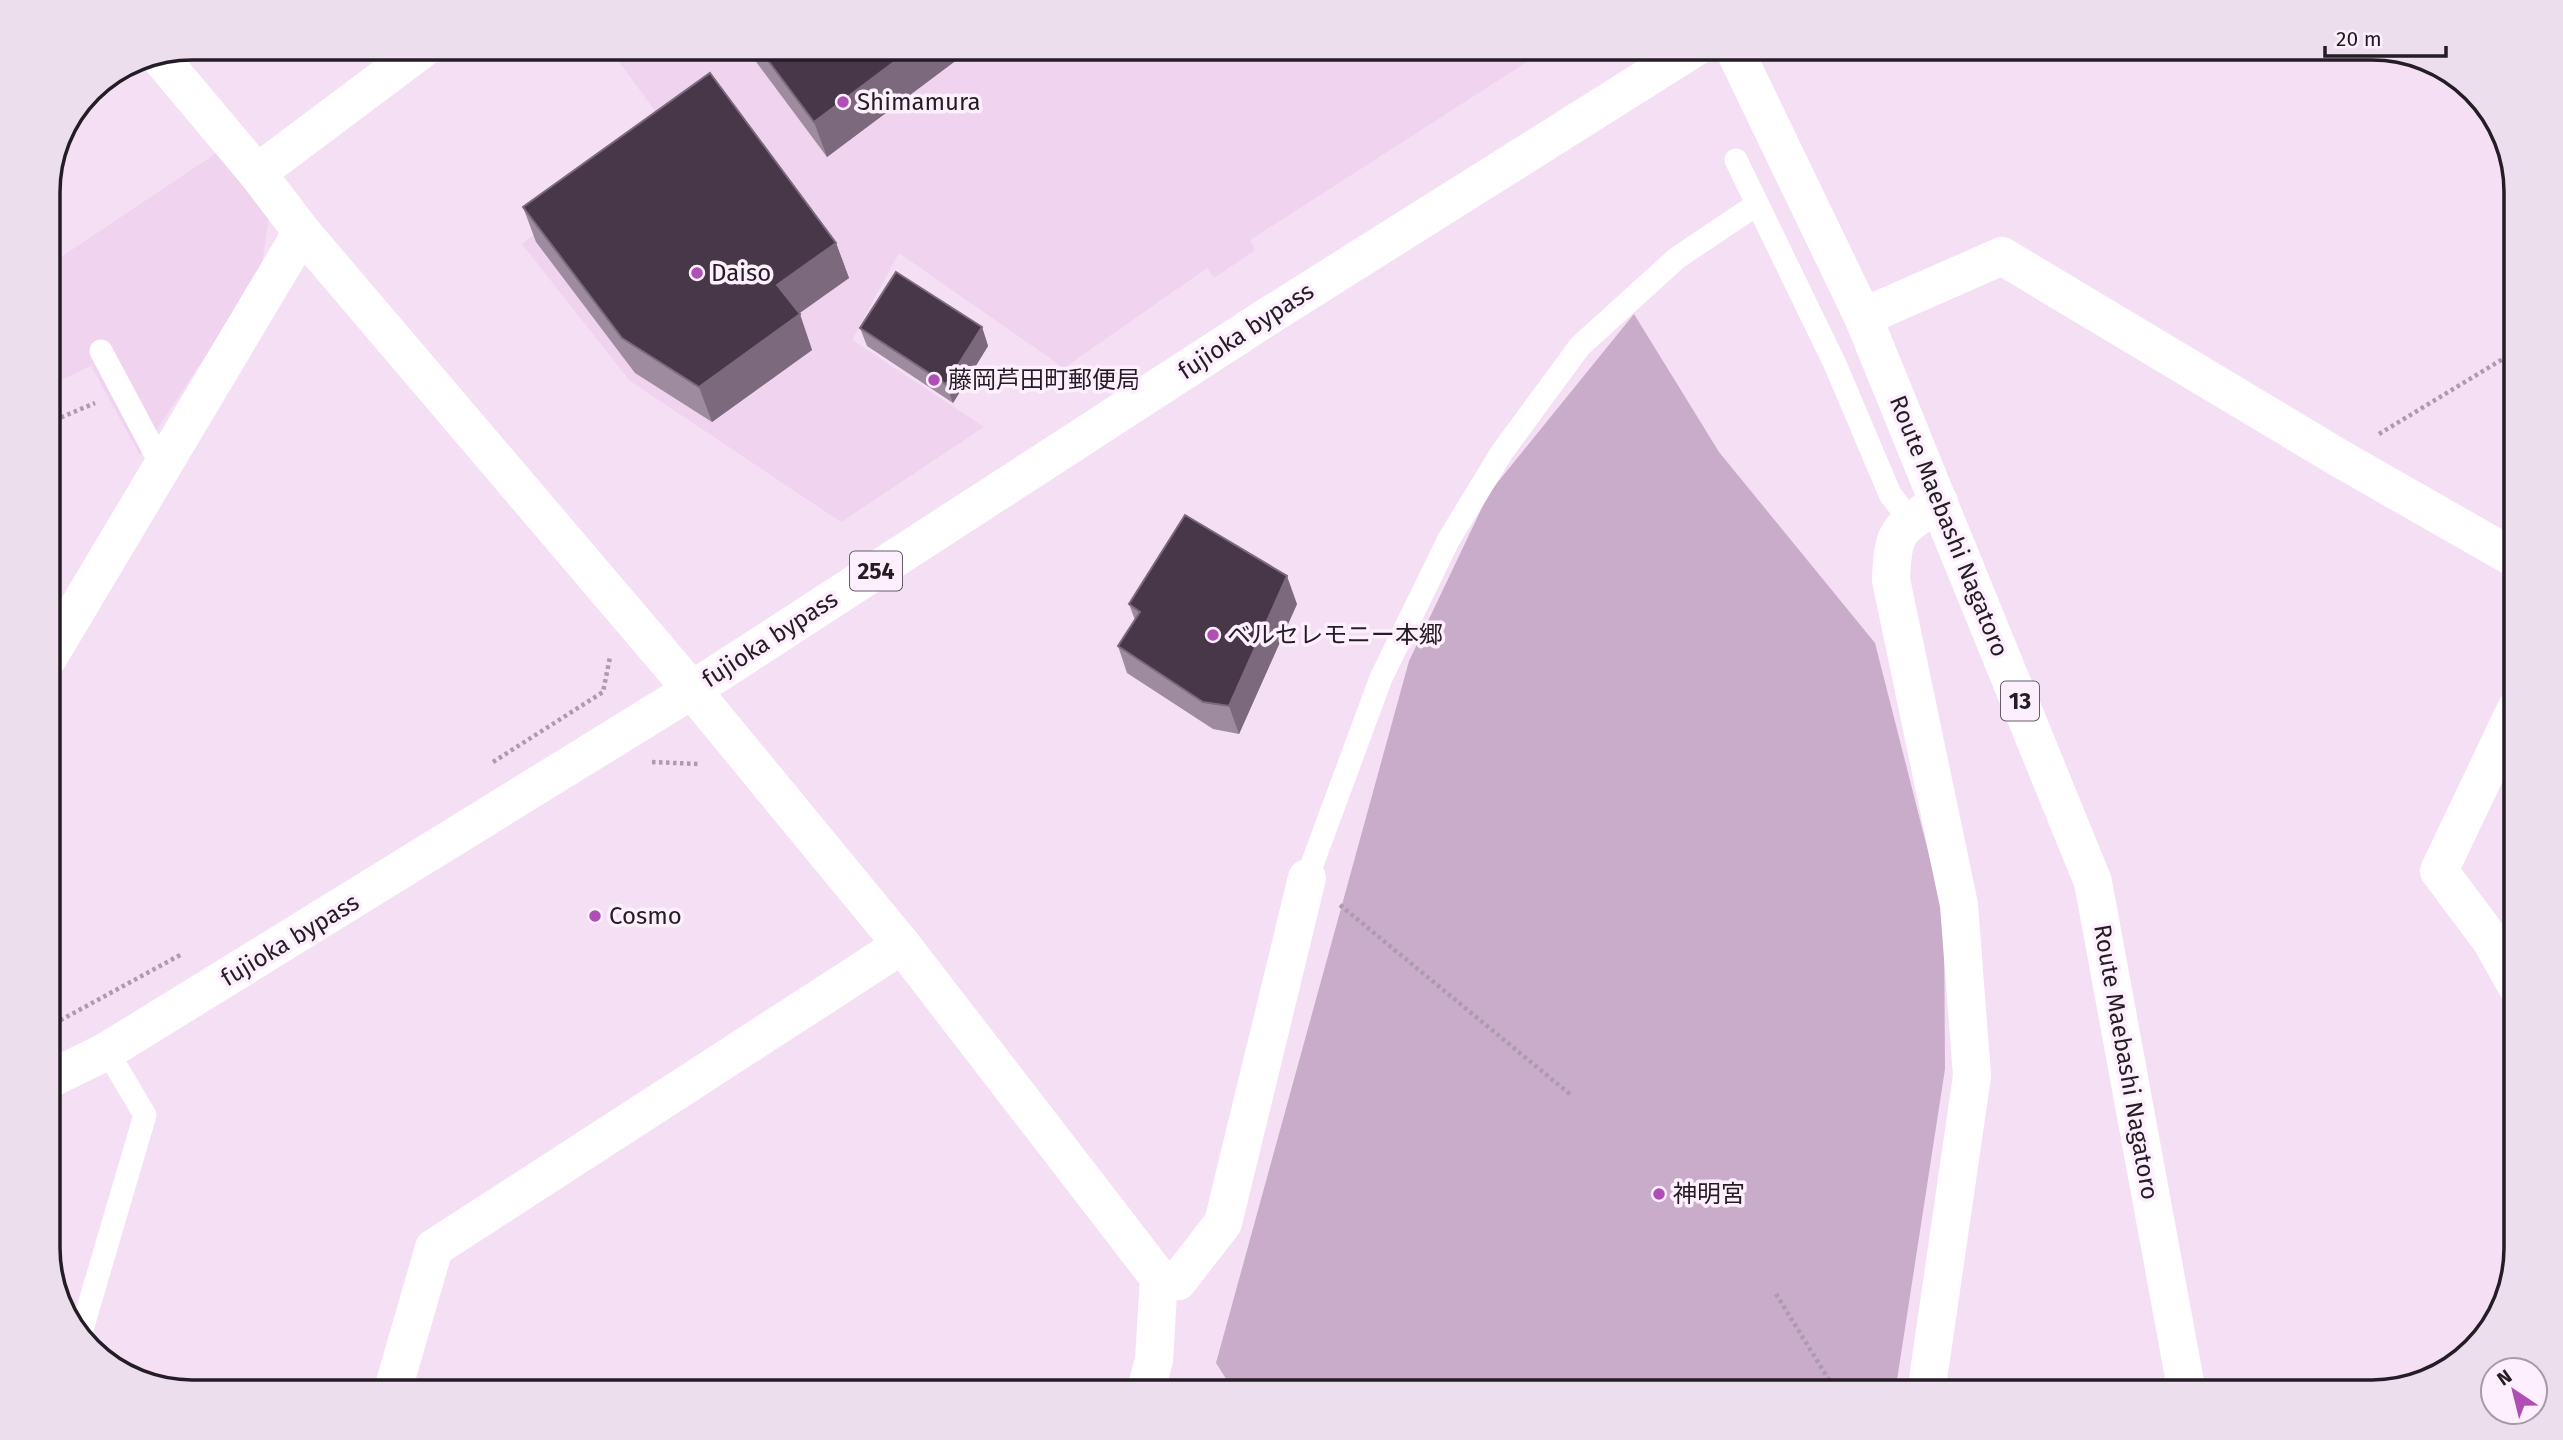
<svg xmlns="http://www.w3.org/2000/svg" width="2563" height="1440" viewBox="0 0 2563 1440" font-family="'Fira Sans','Noto Sans JP',sans-serif">
	<style>
		.built { fill: #efd3ef }
		.forest { fill: #c9acca }
		.lines { fill: none; stroke-linecap: round; stroke-linejoin: round }
		.path { stroke: #ac9bad; stroke-width: 4.5; stroke-dasharray: 3.5 3.5; stroke-linecap: butt }
		.service { stroke: #fff; stroke-width: 23 }
		.minor { stroke: #fff; stroke-width: 38 }
		.tertiary { stroke: #fff; stroke-width: 38 }
		.primary { stroke: #fff; stroke-width: 38 }
		.trunk { stroke: #fff; stroke-width: 38 }
		.wall { fill: #9e8b9f }
		.shaded-wall { fill: #7c697d }
		.building { fill: #483749; stroke: #7c697d; stroke-width: 2 }
		.poi-dot { fill: #af4eb5; stroke: #fdeffd; stroke-width: 2.5 }
		.labels { text-anchor: middle; dominant-baseline: central; stroke-width: 7; stroke-linejoin: round; paint-order: stroke }
		.shield { fill: #fdeffd; stroke: #655c66; stroke-width: 2 }
		.shield-label { font-size: 23px; font-weight: bold; fill: #241d25 }
		.poi-label { font-size: 24px; fill: #241d25; stroke: #fdeffd; text-anchor: start }
		.street-label { font-size: 24px; fill: #241d25; stroke: #fdeffd }
		.rim { fill: none; stroke: #241d25; stroke-width: 3.5 }
	</style>
	<rect width="100%" height="100%" fill="#f5dff5"/>
	<g class="built">
		<path d="M 608,47 L 1550,47 L 1250,240 L 1255,250 L 1214,278 L 1207,268 L 1064,368 L 899,253 L 852,340 L 984,427 L 841,522 L 630,381 L 522,244 L 668,128 Z"/>
		<path d="M 218,152 L 269,216 L 261,272 L 140,455 L 91,366 L 48,386 L 48,244 L 58,259 Z"/>
	</g>
	<path class="forest" d="M 1634,314 L 1719,452 L 1875,643 L 1944,914 L 1945,1069 L 1895,1393 L 1235,1393 L 1216,1363 L 1409,661 L 1489,493 Z"/>
	<g class="lines">
		<g class="path">
			<path d="M 48,423 L 95,403"/>
			<path d="M 2379,434 L 2516,351"/>
			<path d="M 493,762 L 603,692 L 610,657"/>
			<path d="M 652,762 L 699,764"/>
			<path d="M 1340,905 L 1571,1095"/>
			<path d="M 48,1027 L 182,954"/>
			<path d="M 1776,1294 L 1837,1393"/>
		</g>
		<g class="service">
			<path d="M 1736,160 L 1835,364 L 1890,494 L 1911,522"/>
			<path d="M 101,351 L 161,464"/>
			<path d="M 1307,878 L 1381,678 L 1449,539 L 1502,452 L 1580,346 L 1677,258 L 1756,205"/>
			<path d="M 80,1336 L 145,1115 L 107,1051"/>
		</g>
		<g class="minor">
			<path d="M 157,54 L 257,173 L 302,232 L 692,690"/>
			<path d="M 257,173 L 425,47"/>
			<path d="M 1863,317 L 2002,256 L 2339,458 L 2516,559"/>
			<path d="M 48,658 L 302,232"/>
			<path d="M 2516,709 L 2439,871 L 2490,939 L 2516,985"/>
			<path d="M 1159,1278 L 1178,1281 L 1223,1223 L 1307,878"/>
			<path d="M 392,1393 L 434,1248 L 902,945"/>
			<path d="M 1926,1393 L 1972,1076 L 1959,905 L 1891,580 C 1893,527 1898,531 1939,502"/>
		</g>
		<path class="tertiary" d="M 692,690 L 902,945 L 1159,1278 L 1154,1360 L 1145,1393"/>
		<path class="primary" d="M 1733,47 L 1863,317 L 2093,882 L 2187,1393"/>
		<path class="trunk" d="M 48,1080 L 107,1051 L 692,690 L 1267,317 L 1696,47"/>
	</g>
	<g class="wall">
		<path d="M 745,47 L 974,47 L 827,157 Z"/>
		<path d="M 523,207 L 836,243 L 849,278 L 799,313 L 812,350 L 712,422 L 635,373 L 536,242 Z"/>
		<path d="M 982,327 L 988,346 L 953,403 L 867,346 L 860,328 Z"/>
		<path d="M 1129,604 L 1297,604 L 1239,734 L 1213,729 L 1127,673 L 1118,646 L 1135,620 Z"/>
	</g>
	<g class="shaded-wall">
		<path d="M 914,47 L 974,47 L 827,157 L 814,122 Z"/>
		<path d="M 836,243 L 849,278 L 790,320 L 777,285 Z"/>
		<path d="M 800,314 L 812,350 L 712,422 L 699,387 Z"/>
		<path d="M 982,327 L 988,346 L 953,403 L 946,384 Z"/>
		<path d="M 1287,576 L 1297,604 L 1239,734 L 1229,706 Z"/>
	</g>
	<g class="building">
		<path d="M 758,47 L 914,47 L 814,122 Z"/>
		<path d="M 710,73 L 836,243 L 777,285 L 800,314 L 699,387 L 622,338 L 523,207 Z"/>
		<path d="M 896,272 L 982,327 L 946,384 L 860,328 Z"/>
		<path d="M 1185,515 L 1287,576 L 1229,706 L 1203,702 L 1118,646 L 1140,612 L 1129,604 Z"/>
	</g>
	<g class="poi-dot">
		<circle cx="843" cy="102" r="7"/>
		<circle cx="697" cy="273" r="7"/>
		<circle cx="934" cy="380" r="7"/>
		<circle cx="1213" cy="635" r="7"/>
		<circle cx="595" cy="916" r="7"/>
		<circle cx="1659" cy="1194" r="7"/>
	</g>
	<g class="labels">
		<g class="shield">
			<rect x="850" y="551.5" width="52" height="39" rx="5"/>
			<rect x="2001" y="681.5" width="38" height="39" rx="5"/>
		</g>
		<g class="shield-label">
			<text x="876" y="571">254</text>
			<text x="2020" y="701">13</text>
		</g>
		<g class="poi-label">
			<text x="857" y="102">Shimamura</text>
			<text x="711" y="273">Daiso</text>
			<text x="948" y="380">藤岡芦田町郵便局</text>
			<text x="1227" y="635">ベルセレモニー本郷</text>
			<text x="609" y="916">Cosmo</text>
			<text x="1673" y="1194">神明宮</text>
		</g>
		<g class="street-label">
			<text transform="translate(1246 331) rotate(-33)">fujioka bypass</text>
			<text transform="translate(1949 526) rotate(68)">Route Maebashi Nagatoro</text>
			<text transform="translate(770 639) rotate(-33)">fujioka bypass</text>
			<text transform="translate(290 940) rotate(-31)">fujioka bypass</text>
			<text transform="translate(2126 1062) rotate(80)">Route Maebashi Nagatoro</text>
		</g>
	</g>
	<path d="M0 0H2563V1440H0ZM192 60H2372A132 132 0 0 1 2504 192V1248A132 132 0 0 1 2372 1380H192A132 132 0 0 1 60 1248V192A132 132 0 0 1 192 60Z" fill="#ecdeec" fill-rule="evenodd"/>
	<path class="rim" d="M192 60H2372A132 132 0 0 1 2504 192V1248A132 132 0 0 1 2372 1380H192A132 132 0 0 1 60 1248V192A132 132 0 0 1 192 60Z"/>
	<g transform="translate(2514 1391) rotate(325)"><circle r="33" fill="#fdeffd" stroke="#a69ba7" stroke-width="2"/>
	<path d="M0-5L12 26L0 18L-12 26Z" fill="#af4eb5"/>
	<text y="-10" font-size="19" font-weight="bold" text-anchor="middle" fill="#241d25">N</text>
	</g>
	<path d="M2325 46v10h121v-10" fill="none" stroke="#241d25" stroke-width="3.5"/>
	<text x="2336" y="46" font-size="21" fill="#241d25" stroke="#fdeffd" stroke-width="5" paint-order="stroke">20 m</text>
</svg>
